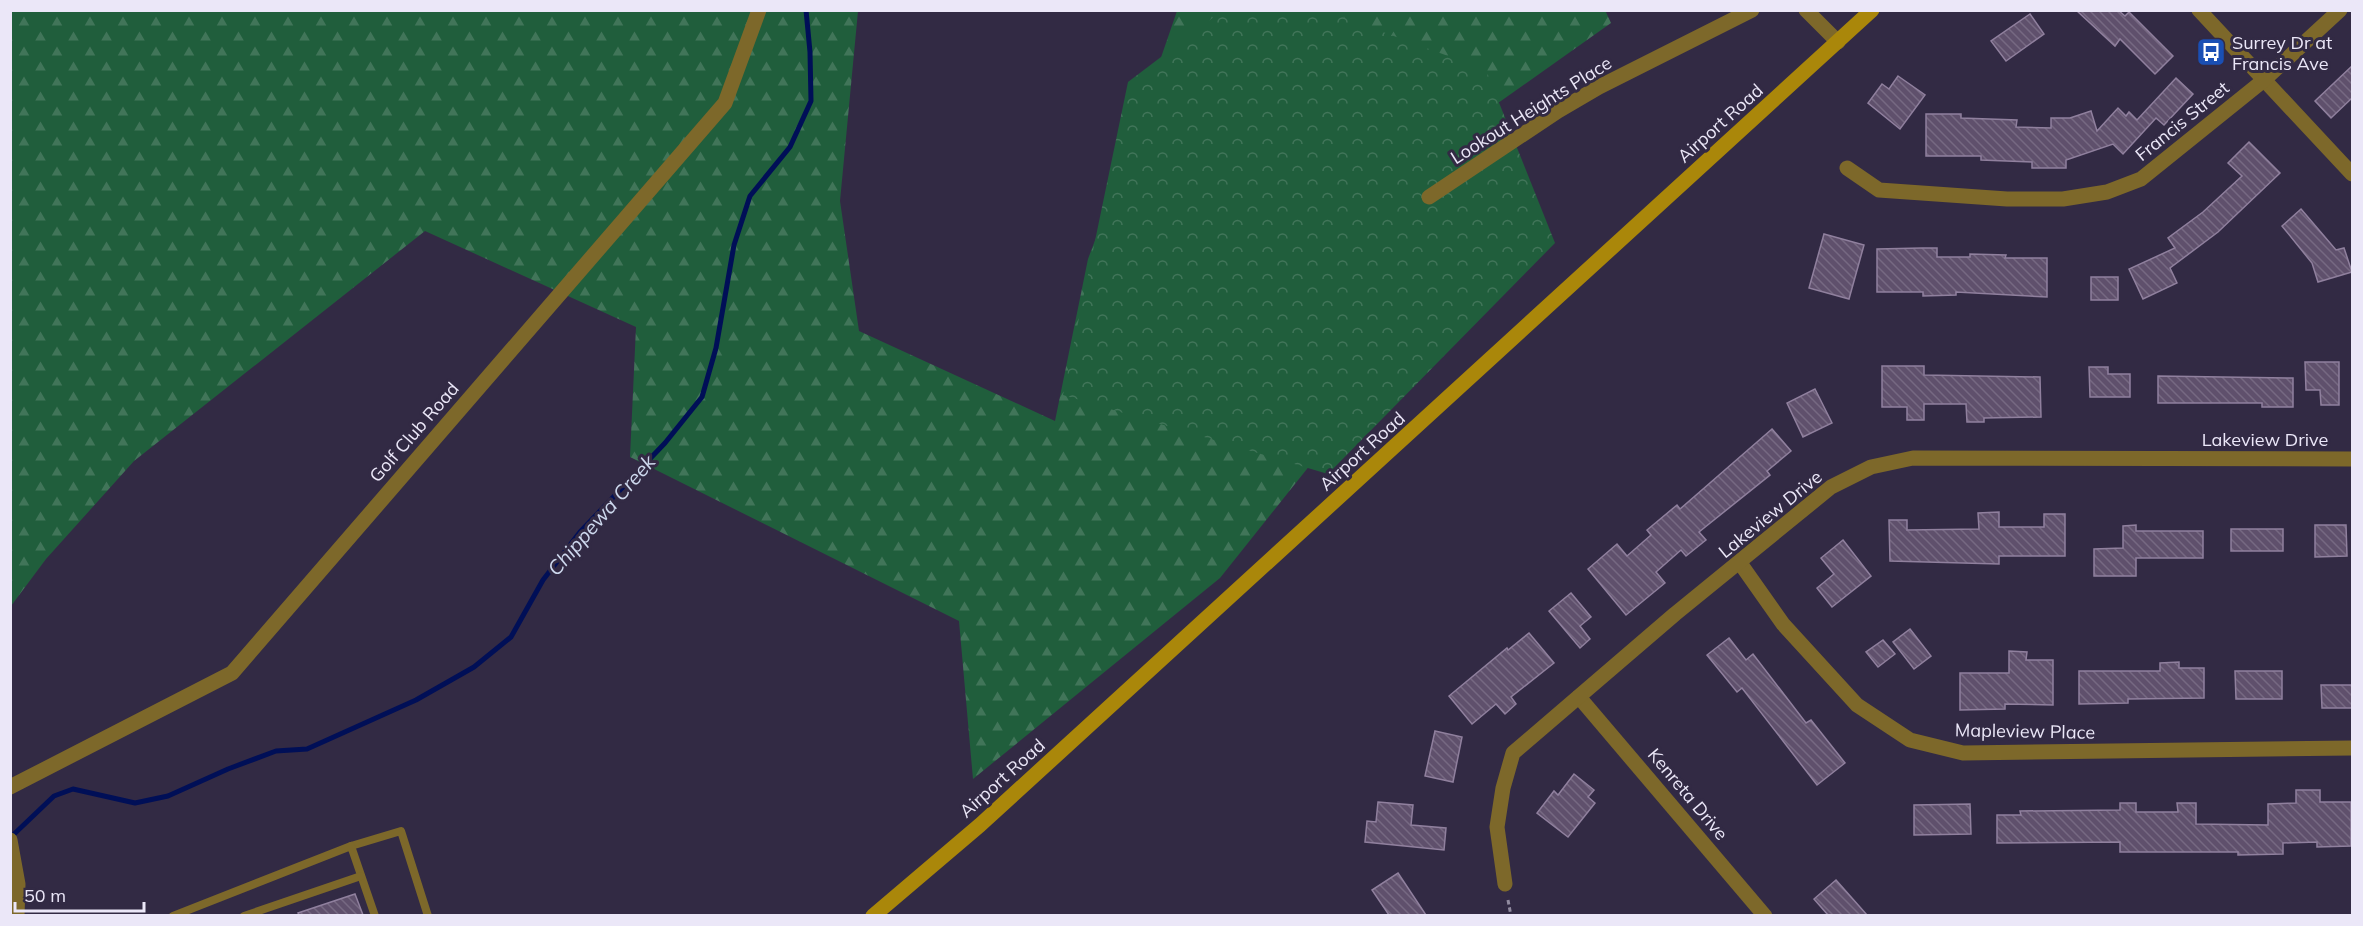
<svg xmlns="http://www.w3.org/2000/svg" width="2363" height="926" viewBox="0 0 2363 926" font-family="Mulish,sans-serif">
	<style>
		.forest { fill: url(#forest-firs) }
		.park { fill: url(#park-crowns) }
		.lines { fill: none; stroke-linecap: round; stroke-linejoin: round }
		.stream { stroke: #000f57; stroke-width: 5 }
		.building { fill: url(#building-back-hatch); stroke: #90809e; stroke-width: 1.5 }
		.path { stroke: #918ba0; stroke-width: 3; stroke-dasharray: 4.5 3; stroke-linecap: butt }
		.service { stroke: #7d682a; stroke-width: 8 }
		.minor { stroke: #7d682a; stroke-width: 15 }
		.secondary { stroke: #aa870a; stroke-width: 15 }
		.labels { text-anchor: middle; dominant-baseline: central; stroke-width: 6; stroke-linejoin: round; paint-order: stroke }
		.poi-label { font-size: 18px; fill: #ebe7f8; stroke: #322a44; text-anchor: start }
		.street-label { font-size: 18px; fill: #ebe7f8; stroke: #322a44 }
		.water-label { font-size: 20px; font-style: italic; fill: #cdd8ed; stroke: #322a44 }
	</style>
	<defs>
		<pattern id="forest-firs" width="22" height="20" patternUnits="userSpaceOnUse" patternTransform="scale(1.5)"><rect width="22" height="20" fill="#205e3c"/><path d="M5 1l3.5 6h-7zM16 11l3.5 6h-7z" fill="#417559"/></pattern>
		<pattern id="park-crowns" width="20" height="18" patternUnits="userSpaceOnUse" patternTransform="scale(1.5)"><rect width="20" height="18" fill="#205e3c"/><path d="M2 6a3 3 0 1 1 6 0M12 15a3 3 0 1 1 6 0" fill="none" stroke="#417559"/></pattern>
		<pattern id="building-back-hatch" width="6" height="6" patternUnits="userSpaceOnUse" patternTransform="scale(1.5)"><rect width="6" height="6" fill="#5f506c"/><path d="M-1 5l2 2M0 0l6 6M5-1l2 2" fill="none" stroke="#766982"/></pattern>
	</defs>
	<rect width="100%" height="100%" fill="#322a44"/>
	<path class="forest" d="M 1605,10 L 1611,23 L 1419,159 L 1342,425 L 1220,578 L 973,779 L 959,621 L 630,457 L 636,327 L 425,231 L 134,461 L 46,559 L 11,606 L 11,11 L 858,11 L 840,201 L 859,331 L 1055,421 L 1088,259 L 1133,139 L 1177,11 Z"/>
	<path class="park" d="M 1223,10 L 1326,11 L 1486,70 L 1555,243 L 1328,474 L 1063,395 L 1128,82 Z"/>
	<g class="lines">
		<path class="stream" d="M 11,837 L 54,796 L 73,789 L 135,803 L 168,796 L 228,769 L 276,751 L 307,749 L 416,700 L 474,667 L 511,637 L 543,580 L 580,532 L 665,443 L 702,397 L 716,348 L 734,245 L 750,196 L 790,147 L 811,101 L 810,52 L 806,10"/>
	</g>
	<g class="building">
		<path d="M 2076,10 L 2118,10 L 2125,16 L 2129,12 L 2173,56 L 2155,74 L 2120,39 L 2115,46 Z"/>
		<path d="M 2030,14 L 2044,34 L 2006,61 L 1991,41 Z"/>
		<path d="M 2352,66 L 2352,98 L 2331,118 L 2315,101 Z"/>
		<path d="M 1898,76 L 1925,95 L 1900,129 L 1868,103 L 1882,84 L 1889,89 Z"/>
		<path d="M 2176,78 L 2193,94 L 2164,125 L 2156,118 L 2123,154 L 2113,144 L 2066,160 L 2066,168 L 2032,168 L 2032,162 L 1981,160 L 1981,156 L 1926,156 L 1926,114 L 1961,114 L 1961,118 L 2017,120 L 2016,127 L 2051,128 L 2051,118 L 2070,118 L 2091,111 L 2097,131 L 2118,108 L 2126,116 L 2129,112 L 2137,120 Z"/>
		<path d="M 2249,142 L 2280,173 L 2218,232 L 2170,268 L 2177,283 L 2143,299 L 2129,269 L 2175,248 L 2168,238 L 2203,212 L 2242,176 L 2228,163 Z"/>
		<path d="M 2301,209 L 2336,250 L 2344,248 L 2352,272 L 2318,282 L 2312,263 L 2282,226 Z"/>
		<path d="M 1824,234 L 1864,245 L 1849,299 L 1809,288 Z"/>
		<path d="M 1922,248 L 1937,248 L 1937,257 L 1970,257 L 1970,254 L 2006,255 L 2005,258 L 2047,258 L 2047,297 L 1956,292 L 1956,295 L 1923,296 L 1923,292 L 1877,292 L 1877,249 Z"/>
		<rect x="2091" y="277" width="27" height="23"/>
		<path d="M 2305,362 L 2339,362 L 2339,405 L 2321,405 L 2320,390 L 2306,390 Z"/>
		<path d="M 1882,366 L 1924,366 L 1924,375 L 2040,377 L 2041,417 L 1984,418 L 1984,422 L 1967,422 L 1966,404 L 1924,404 L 1924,420 L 1907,420 L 1907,407 L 1882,407 Z"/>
		<path d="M 2089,367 L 2108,367 L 2108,374 L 2130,374 L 2130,397 L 2090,397 Z"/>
		<path d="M 2158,376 L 2293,378 L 2293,407 L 2262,407 L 2262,403 L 2158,403 Z"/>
		<path d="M 1815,389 L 1832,423 L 1803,437 L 1787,403 Z"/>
		<path d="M 1772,429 L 1791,451 L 1767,471 L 1770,475 L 1699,532 L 1706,540 L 1686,556 L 1681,550 L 1656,572 L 1665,583 L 1626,615 L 1588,569 L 1617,544 L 1627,556 L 1651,535 L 1647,530 L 1677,505 L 1680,509 Z"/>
		<path d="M 1999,512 L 1999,527 L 2044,527 L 2044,514 L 2065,514 L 2065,556 L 1999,556 L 1999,564 L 1890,561 L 1889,520 L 1907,520 L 1907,530 L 1979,529 L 1978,513 Z"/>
		<path d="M 2136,525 L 2136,531 L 2203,531 L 2203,558 L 2136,558 L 2136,576 L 2094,576 L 2094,549 L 2123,548 L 2123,526 Z"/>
		<path d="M 2315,525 L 2346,525 L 2347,556 L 2315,557 Z"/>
		<rect x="2231" y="529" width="52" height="22"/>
		<path d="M 1843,540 L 1871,576 L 1832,607 L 1817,588 L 1834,574 L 1821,558 Z"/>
		<path d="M 1571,593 L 1591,617 L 1580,626 L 1590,639 L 1580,648 L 1549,611 Z"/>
		<path d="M 1910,629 L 1931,656 L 1914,669 L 1893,642 Z"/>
		<path d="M 1529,633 L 1554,663 L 1511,697 L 1516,704 L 1505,714 L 1496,704 L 1472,724 L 1449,696 L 1507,648 L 1508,650 Z"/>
		<path d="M 1729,638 L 1746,660 L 1753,654 L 1806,723 L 1811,720 L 1845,763 L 1817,785 L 1742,688 L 1737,692 L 1707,655 Z"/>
		<path d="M 1883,640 L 1895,654 L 1878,667 L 1866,652 Z"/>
		<path d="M 2009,651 L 2027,652 L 2026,660 L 2053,660 L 2053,705 L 2005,704 L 2005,709 L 1960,710 L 1960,673 L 2009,673 Z"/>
		<path d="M 2179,662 L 2179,668 L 2204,668 L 2204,698 L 2128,699 L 2128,703 L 2079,704 L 2079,671 L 2160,671 L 2160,663 Z"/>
		<path d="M 2235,671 L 2282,671 L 2282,699 L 2236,699 Z"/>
		<path d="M 2321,685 L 2352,685 L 2352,708 L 2322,708 Z"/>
		<path d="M 1435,731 L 1462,737 L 1453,782 L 1425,776 Z"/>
		<path d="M 1574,774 L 1594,790 L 1588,797 L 1595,803 L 1568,837 L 1537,813 L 1554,791 L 1558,795 Z"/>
		<path d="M 2296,790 L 2320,790 L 2320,802 L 2351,802 L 2351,846 L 2317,847 L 2317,842 L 2283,843 L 2283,854 L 2238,855 L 2238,852 L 2120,852 L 2120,842 L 1997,843 L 1997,815 L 2021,815 L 2020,811 L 2120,810 L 2120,803 L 2136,803 L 2136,812 L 2178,812 L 2177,803 L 2196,803 L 2196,824 L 2268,825 L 2268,804 L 2296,803 Z"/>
		<path d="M 1378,802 L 1413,805 L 1411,825 L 1446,828 L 1444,850 L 1365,842 L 1367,821 L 1376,822 Z"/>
		<path d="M 1970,804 L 1971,834 L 1914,835 L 1914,805 Z"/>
		<path d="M 1398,873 L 1426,915 L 1389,915 L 1372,890 Z"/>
		<path d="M 1836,880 L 1867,915 L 1828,915 L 1814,899 Z"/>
		<path d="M 355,894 L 363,915 L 299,915 L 298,913 Z"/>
	</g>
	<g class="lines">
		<path class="path" d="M 1508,900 L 1511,916"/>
		<g class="service">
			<path d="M 351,846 L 401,831 L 428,916"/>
			<path d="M 173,916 L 351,846 L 375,916"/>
			<path d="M 244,916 L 361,876"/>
		</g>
		<g class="minor">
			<path d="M 1806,10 L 1838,42"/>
			<path d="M 2199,10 L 2352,174"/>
			<path d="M 1847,168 L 1879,190 L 2007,199 L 2063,199 L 2107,192 L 2141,179 L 2264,80 L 2340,10"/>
			<path d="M 1429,197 L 1558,111 L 1599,87 L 1752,10"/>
			<path d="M 1740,563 L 1783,624 L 1857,705 L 1910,740 L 1963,753 L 2352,748"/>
			<path d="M 1579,697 L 1765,916"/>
			<path d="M 10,787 L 232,673 L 725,103 L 759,10"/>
			<path d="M 10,840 L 18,884 L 17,916"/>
			<path d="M 1505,884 L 1497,827 L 1503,788 L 1513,753 L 1675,614 L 1831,487 L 1871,467 L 1913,458 L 2352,459"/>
		</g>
		<path class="secondary" d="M 873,916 L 980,825 L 1872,10"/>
	</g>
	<defs>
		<g id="bus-square" transform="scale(1.5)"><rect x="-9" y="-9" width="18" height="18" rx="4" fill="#1a4fb4" stroke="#322a44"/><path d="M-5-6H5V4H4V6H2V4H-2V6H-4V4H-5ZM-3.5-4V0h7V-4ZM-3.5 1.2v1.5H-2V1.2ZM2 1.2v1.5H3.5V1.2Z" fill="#fff"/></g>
	</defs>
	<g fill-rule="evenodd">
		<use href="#bus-square" x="2211" y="52"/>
	</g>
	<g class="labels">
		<g class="poi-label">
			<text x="2232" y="42">Surrey Dr at<tspan x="2232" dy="21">Francis Ave</tspan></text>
		</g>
		<g class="street-label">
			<text transform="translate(1531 110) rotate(-32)">Lookout Heights Place</text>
			<text transform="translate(2182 121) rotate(-39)">Francis Street</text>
			<text transform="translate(1720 123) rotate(-42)">Airport Road</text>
			<text transform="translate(414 432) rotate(-49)">Golf Club Road</text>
			<text x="2265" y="439">Lakeview Drive</text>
			<text transform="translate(1362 451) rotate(-42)">Airport Road</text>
			<text transform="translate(1770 514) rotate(-39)">Lakeview Drive</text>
			<text transform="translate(2025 731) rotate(1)">Mapleview Place</text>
			<text transform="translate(1002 778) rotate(-42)">Airport Road</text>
			<text transform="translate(1688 794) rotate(50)">Kenreta Drive</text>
		</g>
		<g class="water-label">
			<text transform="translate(601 515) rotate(-49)">Chippewa Creek</text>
		</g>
	</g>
	<rect width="2363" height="926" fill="none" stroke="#ebe7f8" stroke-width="24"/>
	<path d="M15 902v9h129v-9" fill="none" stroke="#ebe7f8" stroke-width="3"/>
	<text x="24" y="902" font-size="18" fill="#ebe7f8" stroke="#322a44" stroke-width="4.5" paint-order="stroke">50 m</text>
</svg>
